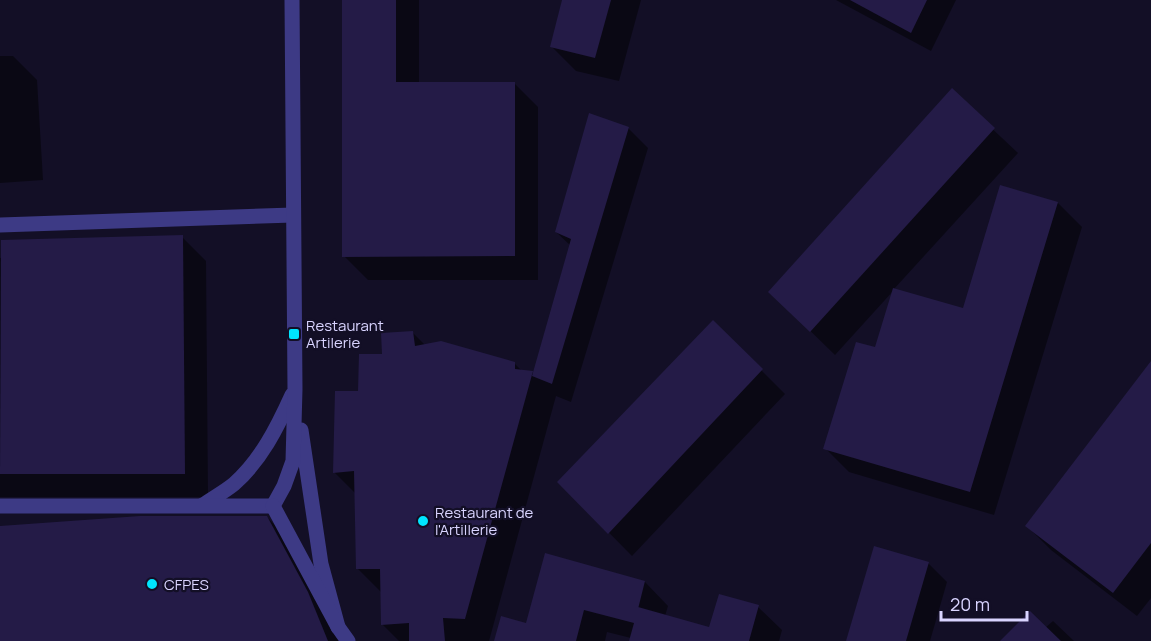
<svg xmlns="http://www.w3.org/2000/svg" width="1151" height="641" viewBox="0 0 1151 641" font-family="Manrope,sans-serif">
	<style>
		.shadow { fill: #0007 }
		.building { fill: #241b47 }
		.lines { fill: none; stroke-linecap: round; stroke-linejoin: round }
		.minor { stroke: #3d3a85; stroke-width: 15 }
		.poi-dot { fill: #00e5ff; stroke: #130f26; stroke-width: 2 }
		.labels { text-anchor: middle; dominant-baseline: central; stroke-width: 4.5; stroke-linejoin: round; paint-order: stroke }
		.poi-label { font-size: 15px; fill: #d9d4ff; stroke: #130f26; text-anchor: start }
	</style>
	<rect width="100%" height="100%" fill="#130f26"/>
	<g class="shadow">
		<path d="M 344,0 L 419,0 L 419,84 L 514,83 L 538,107 L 538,280 L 368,280 L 344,256 Z"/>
		<path d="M 564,0 L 641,0 L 619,81 L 576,71 L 552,47 Z"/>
		<path d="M 836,0 L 956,0 L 931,51 Z"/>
		<path d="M 0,56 L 13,56 L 37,80 L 43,180 L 0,183 Z"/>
		<path d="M 952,91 L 1018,153 L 894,289 L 964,310 L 1058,203 L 1082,227 L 994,515 L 849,472 L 825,448 L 876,349 L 894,290 L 835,355 L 794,315 Z"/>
		<path d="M 628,128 L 648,148 L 571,402 L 556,396 L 489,641 L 399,641 L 382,624 L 381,592 L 357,568 L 356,494 L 334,472 L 360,393 L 383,355 L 412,332 L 426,346 L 514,363 L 522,371 L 534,374 L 571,246 L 556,232 Z"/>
		<path d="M 182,237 L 206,261 L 208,497 L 0,497 L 0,258 Z"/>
		<path d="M 713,322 L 785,394 L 632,556 L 559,482 Z"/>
		<path d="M 1151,364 L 1151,598 L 1137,616 L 1051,550 L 1027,526 Z"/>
		<path d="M 267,517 L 291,542 L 341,641 L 0,641 L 0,528 Z"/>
		<path d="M 546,555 L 645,582 L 668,606 L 665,616 L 711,629 L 758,607 L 782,630 L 779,641 L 631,641 L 631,638 L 607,632 L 605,641 L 496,641 L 527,624 Z"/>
		<path d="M 928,563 L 947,582 L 930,641 L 848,641 Z"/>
		<path d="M 1053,621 L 1074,641 L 1002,641 L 1045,628 Z"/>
	</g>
	<g class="building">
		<path d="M 342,0 L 396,0 L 396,82 L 515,82 L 515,256 L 342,257 Z"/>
		<path d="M 562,0 L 611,0 L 595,58 L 550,47 Z"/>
		<path d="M 850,0 L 927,0 L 911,33 Z"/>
		<path d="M 952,88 L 995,128 L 810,332 L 768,292 Z"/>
		<path d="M 589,113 L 629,127 L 552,384 L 532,376 L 571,239 L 555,232 Z"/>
		<path d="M 1000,185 L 1058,202 L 970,492 L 823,449 L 856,342 L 875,347 L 893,288 L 963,308 Z"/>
		<path d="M 183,235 L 185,474 L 0,474 L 1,240 Z"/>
		<path d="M 713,320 L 763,369 L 608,534 L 557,482 Z"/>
		<path d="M 413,331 L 415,346 L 441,341 L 515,362 L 515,369 L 533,371 L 465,619 L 443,618 L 445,641 L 409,641 L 409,623 L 381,625 L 380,569 L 356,569 L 354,471 L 333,473 L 335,391 L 358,391 L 359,354 L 382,354 L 381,333 Z"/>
		<path d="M 1151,361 L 1151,543 L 1113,593 L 1025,526 Z"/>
		<path d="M 140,516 L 267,516 L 308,592 L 328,641 L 0,641 L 0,526 Z"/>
		<path d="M 874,546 L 929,562 L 906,641 L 846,641 Z"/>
		<path d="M 545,553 L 645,581 L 637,613 L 638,607 L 709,627 L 719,594 L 759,605 L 749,641 L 629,641 L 634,623 L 584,610 L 576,641 L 494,641 L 501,616 L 526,623 Z"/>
		<path d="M 1030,611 L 1061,641 L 1000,641 Z"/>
	</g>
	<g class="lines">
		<g class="minor">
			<path d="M 0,225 L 293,215"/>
			<path d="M 301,430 L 321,564 L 338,627"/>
			<path d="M 203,505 C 213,498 224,492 234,484 C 261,460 277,428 292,395"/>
			<path d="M 0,506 L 273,506"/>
			<path d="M 273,506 L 284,486 L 293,461 L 295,389 L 292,0"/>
			<path d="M 273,506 L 338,627 L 348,641"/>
		</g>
	</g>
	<g class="poi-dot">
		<rect x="288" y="328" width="12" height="12" rx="3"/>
		<circle cx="423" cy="521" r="6"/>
		<circle cx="152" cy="584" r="6"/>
	</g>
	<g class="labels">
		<g class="poi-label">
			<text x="306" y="325">Restaurant<tspan x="306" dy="17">Artilerie</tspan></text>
			<text x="435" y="512">Restaurant de<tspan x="435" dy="17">l'Artillerie</tspan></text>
			<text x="164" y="584">CFPES</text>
		</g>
	</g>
	<path d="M941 611v9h86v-9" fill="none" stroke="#d9d4ff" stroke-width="3"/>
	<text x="950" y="611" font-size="18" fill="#d9d4ff" stroke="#130f26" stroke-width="4.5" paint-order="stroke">20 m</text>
</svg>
